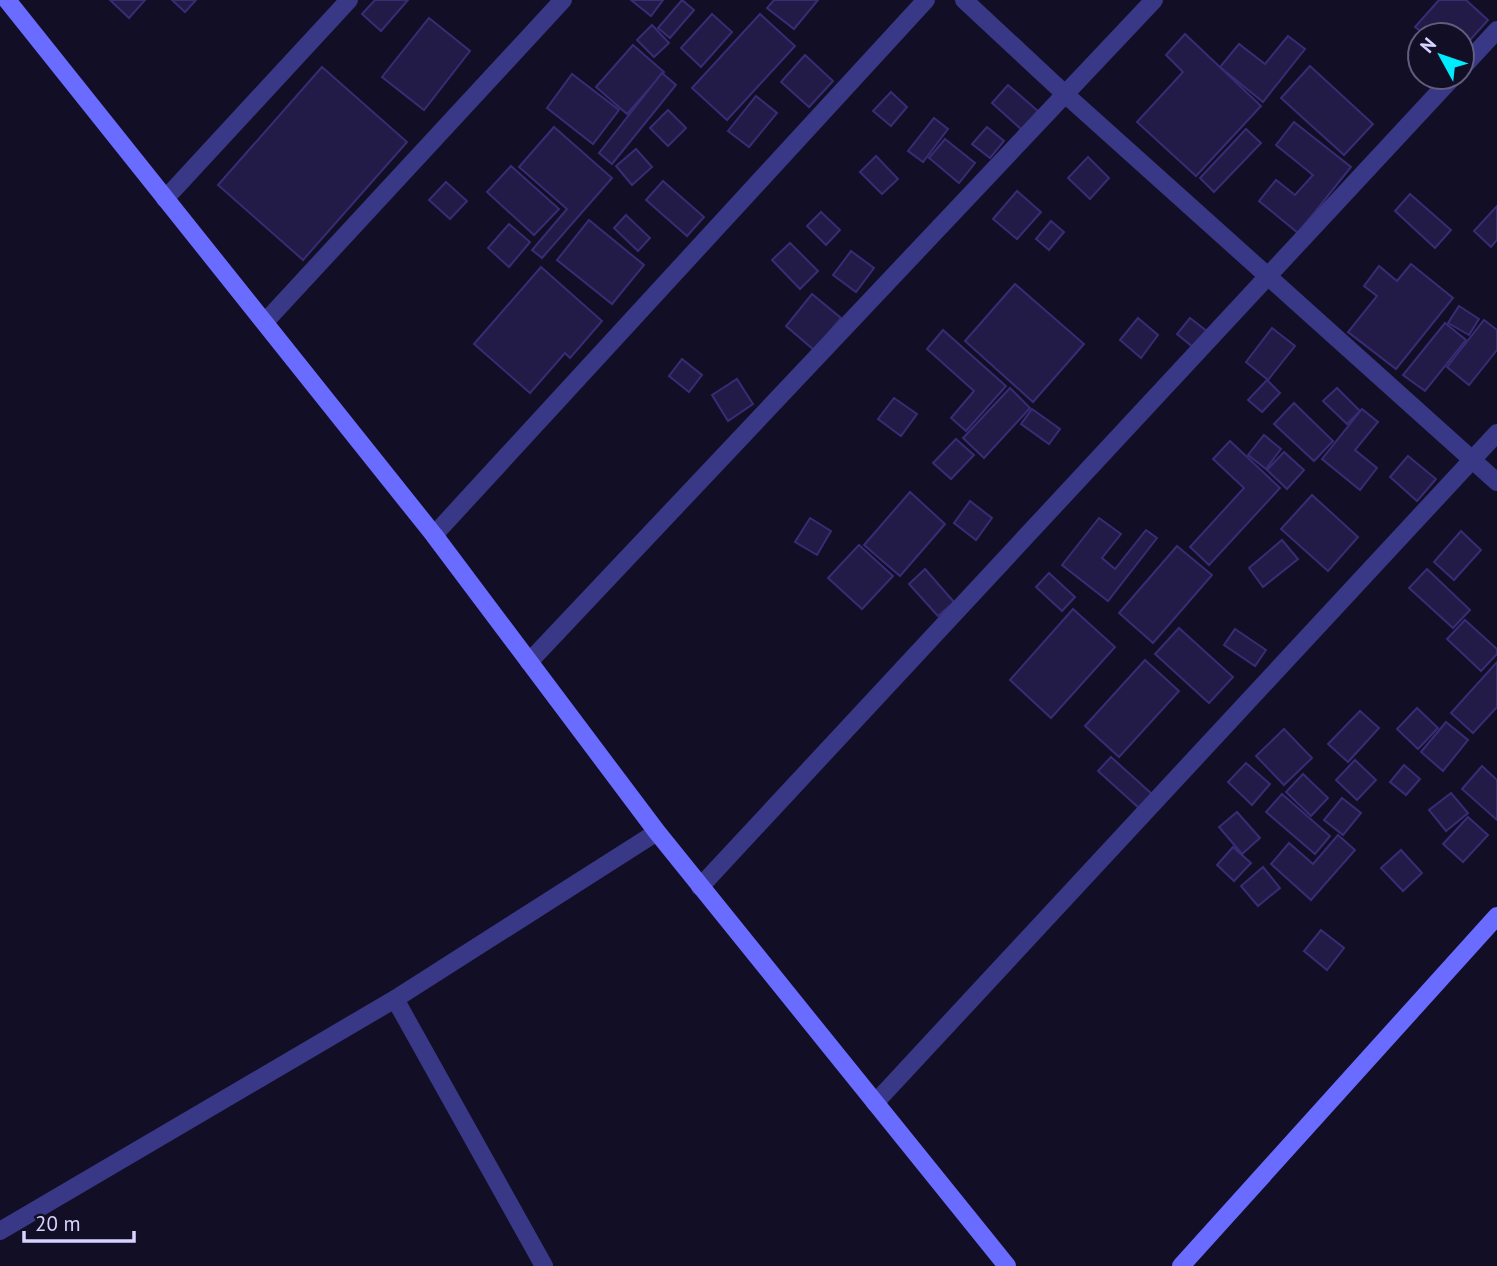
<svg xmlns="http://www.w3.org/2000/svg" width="1497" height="1266" viewBox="0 0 1497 1266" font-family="'PT Sans',sans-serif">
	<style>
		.building { fill: #221a47; stroke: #382c74; stroke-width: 2 }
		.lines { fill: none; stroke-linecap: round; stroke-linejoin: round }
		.street { stroke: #393886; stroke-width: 18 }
		.secondary { stroke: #6a6bff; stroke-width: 18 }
	</style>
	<rect width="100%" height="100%" fill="#120e26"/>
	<g class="building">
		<path d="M 110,0 L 145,0 L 129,18 Z"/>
		<path d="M 172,0 L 196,0 L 185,12 Z"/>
		<path d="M 375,0 L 408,0 L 381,31 L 362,14 Z"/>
		<path d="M 631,0 L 663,0 L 651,16 Z"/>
		<path d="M 682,0 L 694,10 L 670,38 L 658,28 Z"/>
		<path d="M 774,0 L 818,0 L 794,29 L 767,8 Z"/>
		<path d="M 1439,0 L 1466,0 L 1488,20 L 1462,49 L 1462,35 L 1425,35 L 1415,27 Z"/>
		<path d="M 712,14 L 732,32 L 701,67 L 681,48 Z"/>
		<path d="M 760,14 L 795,46 L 727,120 L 692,88 Z"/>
		<path d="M 429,18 L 470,51 L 424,110 L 382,77 Z"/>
		<path d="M 652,25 L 669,43 L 654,57 L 637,40 Z"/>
		<path d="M 1185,34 L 1261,106 L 1196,176 L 1137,122 L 1183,72 L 1166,55 Z"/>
		<path d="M 1288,36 L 1305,49 L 1263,102 L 1220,67 L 1239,44 L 1265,64 Z"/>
		<path d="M 633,45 L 664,72 L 627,114 L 596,87 Z"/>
		<path d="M 805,55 L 833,81 L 809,107 L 781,82 Z"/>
		<path d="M 1310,66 L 1373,124 L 1344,155 L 1281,98 Z"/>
		<path d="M 322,67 L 407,142 L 303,260 L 218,185 Z"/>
		<path d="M 662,73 L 676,85 L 612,164 L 599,153 Z"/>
		<path d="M 572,74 L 619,110 L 593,144 L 547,108 Z"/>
		<path d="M 1008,85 L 1038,111 L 1022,130 L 992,103 Z"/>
		<path d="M 891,92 L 907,107 L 891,126 L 873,111 Z"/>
		<path d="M 756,96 L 777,113 L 749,147 L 728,131 Z"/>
		<path d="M 668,110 L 686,128 L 668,146 L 650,128 Z"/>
		<path d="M 934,118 L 948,129 L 923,162 L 908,151 Z"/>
		<path d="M 1294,122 L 1351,167 L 1298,233 L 1259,201 L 1276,180 L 1295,195 L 1313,175 L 1276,145 Z"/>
		<path d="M 554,127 L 612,178 L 542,258 L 532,250 L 567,209 L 519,167 Z"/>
		<path d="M 987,127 L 1004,141 L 990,158 L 972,144 Z"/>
		<path d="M 1246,129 L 1261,143 L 1214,192 L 1200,178 Z"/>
		<path d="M 945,139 L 975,163 L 959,183 L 929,158 Z"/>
		<path d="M 636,149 L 652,167 L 632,185 L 616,166 Z"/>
		<path d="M 876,156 L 898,179 L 882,194 L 860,172 Z"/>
		<path d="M 1088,157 L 1109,178 L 1090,199 L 1068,178 Z"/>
		<path d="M 511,166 L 559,209 L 534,235 L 487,192 Z"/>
		<path d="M 663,181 L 704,217 L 687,236 L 646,200 Z"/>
		<path d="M 446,182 L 467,201 L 450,219 L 429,200 Z"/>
		<path d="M 1017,191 L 1041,212 L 1017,239 L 993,219 Z"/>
		<path d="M 1410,194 L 1451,230 L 1435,248 L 1395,211 Z"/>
		<path d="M 1497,206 L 1497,240 L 1491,247 L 1474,231 Z"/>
		<path d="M 821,212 L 840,230 L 826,245 L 807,226 Z"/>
		<path d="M 626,215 L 650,238 L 638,251 L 614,228 Z"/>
		<path d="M 589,220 L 644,265 L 612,304 L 557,260 Z"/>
		<path d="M 1051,221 L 1064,232 L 1049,250 L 1036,239 Z"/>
		<path d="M 509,224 L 530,242 L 509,267 L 488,248 Z"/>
		<path d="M 790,243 L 818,271 L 800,289 L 772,260 Z"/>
		<path d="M 851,251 L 874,268 L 856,292 L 833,275 Z"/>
		<path d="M 1411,264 L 1453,298 L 1396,369 L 1348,332 L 1377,296 L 1364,286 L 1379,266 L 1397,281 Z"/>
		<path d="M 541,267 L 602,321 L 570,358 L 565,353 L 530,393 L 474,344 Z"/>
		<path d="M 1015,284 L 1084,344 L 1033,402 L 965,341 Z"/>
		<path d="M 812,294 L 841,318 L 814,350 L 786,326 Z"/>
		<path d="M 1459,306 L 1479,319 L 1469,335 L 1448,323 Z"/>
		<path d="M 1138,318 L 1158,335 L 1141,358 L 1120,340 Z"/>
		<path d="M 1190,318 L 1208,332 L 1194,348 L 1177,334 Z"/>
		<path d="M 1484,320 L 1497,330 L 1497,350 L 1469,385 L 1447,367 Z"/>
		<path d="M 1445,323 L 1466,340 L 1425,391 L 1403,375 Z"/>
		<path d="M 1272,328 L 1295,346 L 1268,380 L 1246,362 Z"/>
		<path d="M 943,330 L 1006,386 L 966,431 L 951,418 L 974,391 L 927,349 Z"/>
		<path d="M 682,359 L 702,375 L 689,392 L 669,376 Z"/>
		<path d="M 737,379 L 753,404 L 728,421 L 712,395 Z"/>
		<path d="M 1267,380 L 1280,393 L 1262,412 L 1248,400 Z"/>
		<path d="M 1010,388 L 1030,408 L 984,458 L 963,438 Z"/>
		<path d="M 1337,388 L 1360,411 L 1347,424 L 1323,401 Z"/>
		<path d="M 894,398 L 917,414 L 901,436 L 878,419 Z"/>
		<path d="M 1294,403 L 1333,441 L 1314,461 L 1274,424 Z"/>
		<path d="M 1032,409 L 1060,429 L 1049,444 L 1021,424 Z"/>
		<path d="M 1362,409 L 1378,422 L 1355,450 L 1377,468 L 1360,490 L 1322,459 Z"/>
		<path d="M 1264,435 L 1281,449 L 1266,469 L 1248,455 Z"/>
		<path d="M 956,439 L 974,455 L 951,479 L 933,463 Z"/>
		<path d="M 1230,441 L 1280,488 L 1209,565 L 1190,547 L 1244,488 L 1213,459 Z"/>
		<path d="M 1284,452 L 1304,470 L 1287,489 L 1267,470 Z"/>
		<path d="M 1408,456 L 1436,479 L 1417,501 L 1390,477 Z"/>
		<path d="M 910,492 L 945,524 L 900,576 L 864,545 Z"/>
		<path d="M 1312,495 L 1358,537 L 1328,571 L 1281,529 Z"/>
		<path d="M 970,501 L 992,518 L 976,540 L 954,523 Z"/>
		<path d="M 810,518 L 831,531 L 817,555 L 795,542 Z"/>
		<path d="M 1099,518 L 1121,534 L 1102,558 L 1115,569 L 1146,530 L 1157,538 L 1108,601 L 1062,565 Z"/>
		<path d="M 1461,531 L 1481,550 L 1454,580 L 1434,562 Z"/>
		<path d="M 1282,540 L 1298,559 L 1263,587 L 1249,568 Z"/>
		<path d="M 859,545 L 893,576 L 862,609 L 828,578 Z"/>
		<path d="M 1177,546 L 1212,575 L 1153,643 L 1119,613 Z"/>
		<path d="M 925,569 L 954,602 L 938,616 L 909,584 Z"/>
		<path d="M 1427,569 L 1470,610 L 1453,628 L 1409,588 Z"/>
		<path d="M 1049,573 L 1075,597 L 1062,611 L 1036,587 Z"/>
		<path d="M 1073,609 L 1115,647 L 1051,718 L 1010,680 Z"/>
		<path d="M 1465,620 L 1497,649 L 1497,654 L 1481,671 L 1447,639 Z"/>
		<path d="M 1179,628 L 1233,677 L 1209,703 L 1155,654 Z"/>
		<path d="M 1235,629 L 1266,650 L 1255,666 L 1224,645 Z"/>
		<path d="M 1145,660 L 1179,691 L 1119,757 L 1085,726 Z"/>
		<path d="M 1497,662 L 1497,707 L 1473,733 L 1451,713 Z"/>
		<path d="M 1417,708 L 1438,728 L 1418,749 L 1397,729 Z"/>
		<path d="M 1360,711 L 1379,728 L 1348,762 L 1328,744 Z"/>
		<path d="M 1446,722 L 1468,740 L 1443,771 L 1421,752 Z"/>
		<path d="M 1284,729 L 1312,758 L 1284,785 L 1256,756 Z"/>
		<path d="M 1111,757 L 1152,794 L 1139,808 L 1098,771 Z"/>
		<path d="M 1355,760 L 1376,780 L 1357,800 L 1336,780 Z"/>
		<path d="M 1246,763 L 1270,784 L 1252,805 L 1228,782 Z"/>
		<path d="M 1404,765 L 1420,779 L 1406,795 L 1390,782 Z"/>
		<path d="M 1482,766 L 1497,780 L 1497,820 L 1462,789 Z"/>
		<path d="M 1303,774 L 1328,798 L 1311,816 L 1286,792 Z"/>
		<path d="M 1451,793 L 1468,813 L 1446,831 L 1429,810 Z"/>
		<path d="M 1282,794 L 1330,836 L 1315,854 L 1266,812 Z"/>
		<path d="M 1342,798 L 1361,813 L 1343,835 L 1324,820 Z"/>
		<path d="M 1237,812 L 1260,838 L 1242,854 L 1219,827 Z"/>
		<path d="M 1468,817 L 1488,835 L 1463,862 L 1443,844 Z"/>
		<path d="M 1338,835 L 1355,850 L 1311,900 L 1271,864 L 1289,843 L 1313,864 Z"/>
		<path d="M 1233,847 L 1251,863 L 1234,881 L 1217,865 Z"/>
		<path d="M 1401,850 L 1422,873 L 1403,891 L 1381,868 Z"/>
		<path d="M 1263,867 L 1280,888 L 1258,906 L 1241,886 Z"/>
		<path d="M 1321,930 L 1344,948 L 1327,970 L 1304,951 Z"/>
	</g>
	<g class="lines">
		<g class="street">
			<path d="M 964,0 L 1065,94 L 1497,482"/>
			<path d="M 1462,68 L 1497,30"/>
			<path d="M 165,199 L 349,0"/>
			<path d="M 265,322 L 563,0"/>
			<path d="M 434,535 L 926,0"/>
			<path d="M 529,662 L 1154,0"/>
			<path d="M 700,887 L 1453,77"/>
			<path d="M 395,999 L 544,1266"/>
			<path d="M 875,1103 L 1497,433"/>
			<path d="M 0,1231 L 395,999 L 657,832"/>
		</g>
		<g class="secondary">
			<path d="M 7,0 L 434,535 L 657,832 L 1007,1266"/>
			<path d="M 1181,1266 L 1497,916"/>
		</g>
	</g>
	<g transform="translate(1441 56) rotate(310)"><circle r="33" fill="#120e26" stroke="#615d7d" stroke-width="2"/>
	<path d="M0-5L12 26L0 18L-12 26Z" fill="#00ebfe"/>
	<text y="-10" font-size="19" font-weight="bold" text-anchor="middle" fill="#d7d3ff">N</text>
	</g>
	<path d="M24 1231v10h110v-10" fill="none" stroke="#d7d3ff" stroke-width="3.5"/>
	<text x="35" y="1231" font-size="21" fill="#d7d3ff" stroke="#120e26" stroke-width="5" paint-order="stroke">20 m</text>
</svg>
